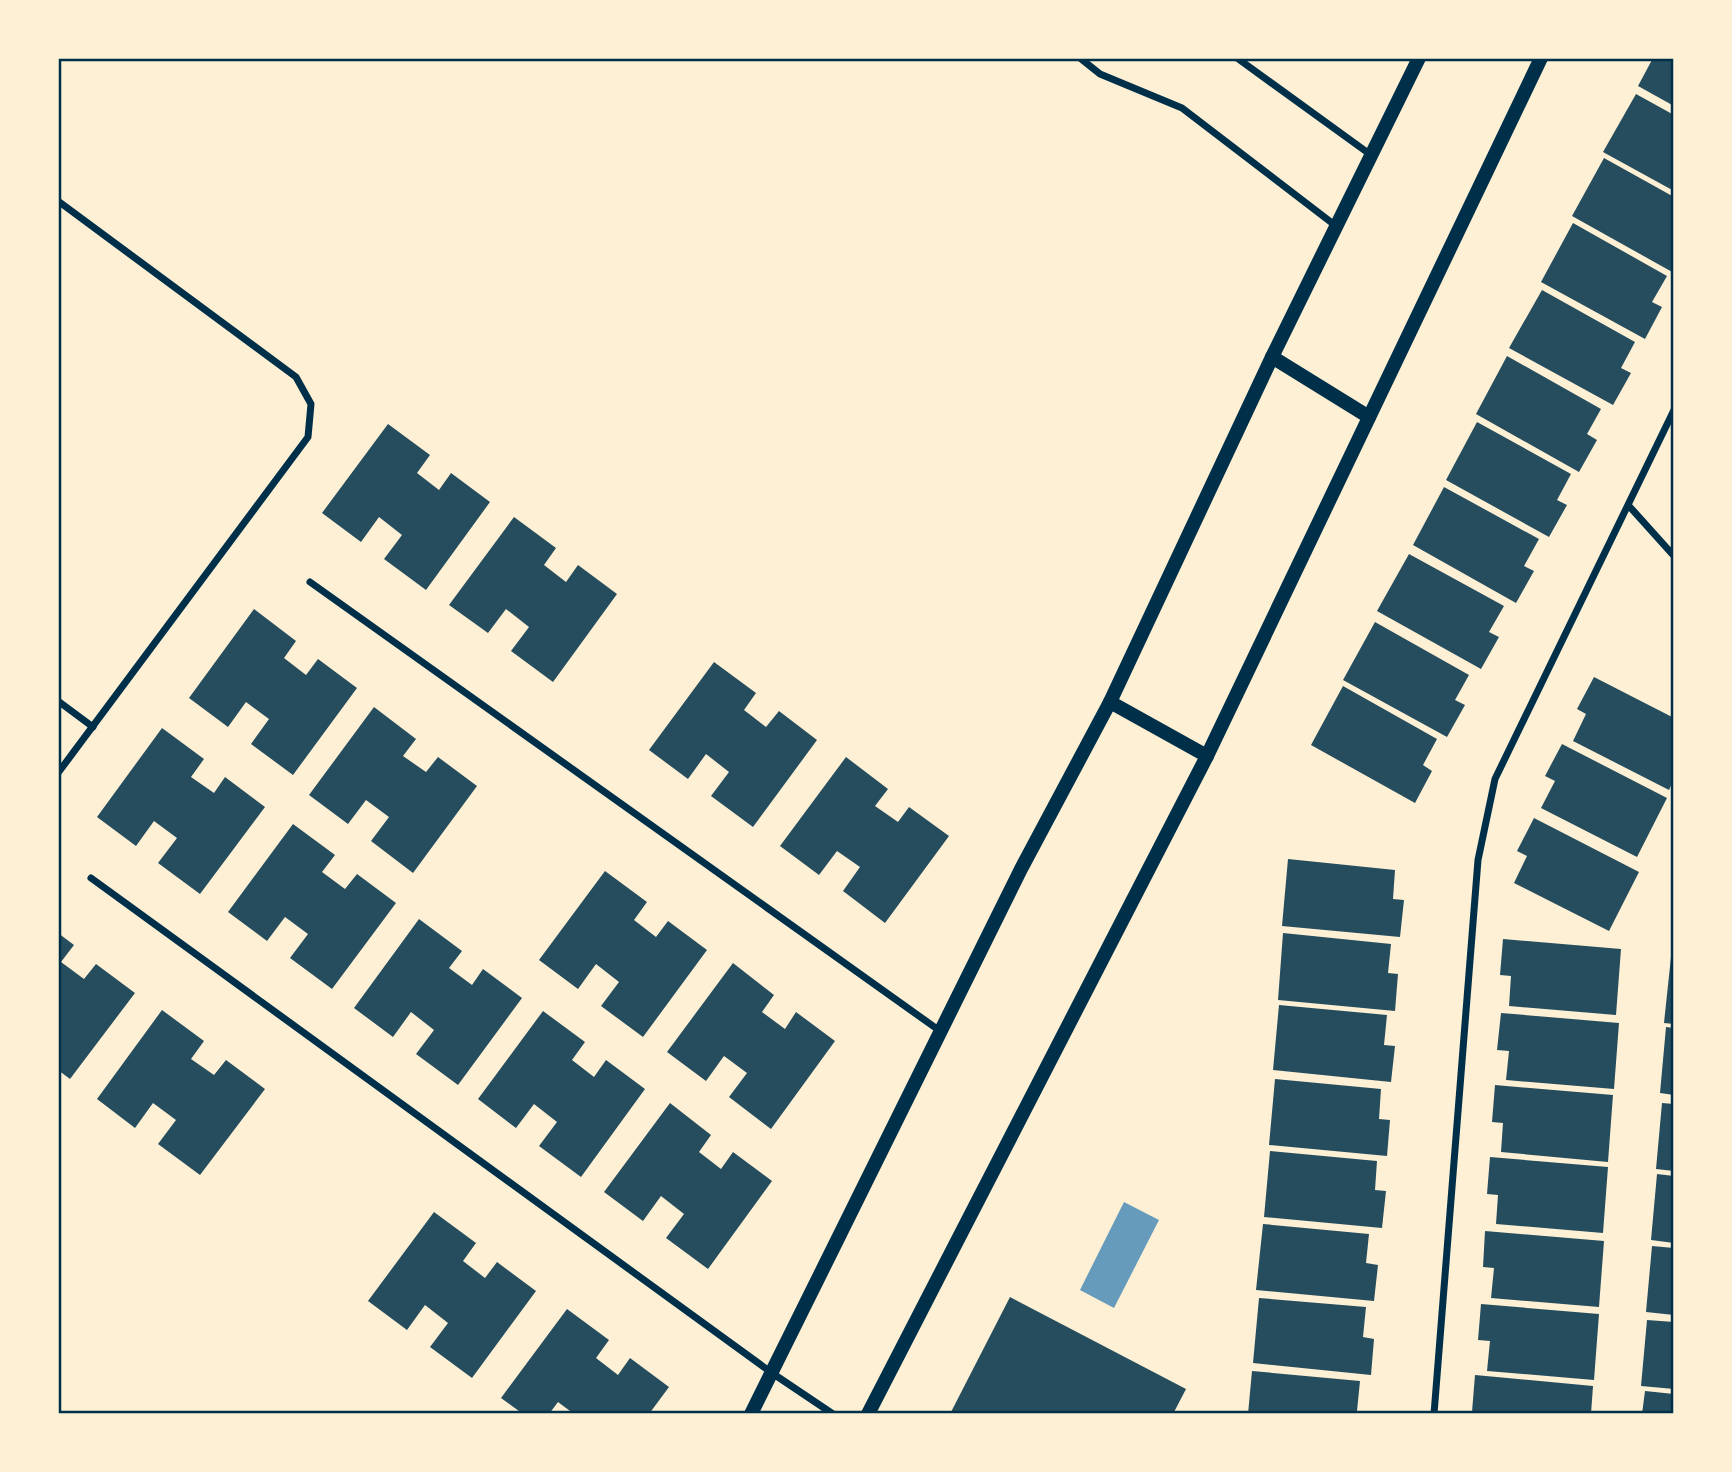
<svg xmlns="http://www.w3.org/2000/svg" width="1732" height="1472" viewBox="0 0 1732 1472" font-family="Cabin,sans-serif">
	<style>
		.water { fill: #669bbc }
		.building { fill: #264d5e }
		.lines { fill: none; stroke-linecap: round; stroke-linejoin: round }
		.minor { stroke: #003049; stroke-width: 7 }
		.secondary { stroke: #003049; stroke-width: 14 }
		.neatline { fill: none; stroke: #003049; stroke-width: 2.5 }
	</style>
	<rect width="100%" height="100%" fill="#fdf0d5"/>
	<path class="water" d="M 1124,1202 L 1159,1220 L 1114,1308 L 1080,1290 Z"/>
	<g class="building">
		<path d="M 1653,58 L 1674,58 L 1674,106 L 1638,86 Z"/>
		<path d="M 1636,94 L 1674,115 L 1674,191 L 1603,152 Z"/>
		<path d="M 1604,158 L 1674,197 L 1674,273 L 1572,216 Z"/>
		<path d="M 1573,223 L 1667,276 L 1652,302 L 1662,307 L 1645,339 L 1541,282 Z"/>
		<path d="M 1542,290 L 1635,342 L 1621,368 L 1631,373 L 1613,405 L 1509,348 Z"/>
		<path d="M 1507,356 L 1601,409 L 1587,434 L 1597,440 L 1579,472 L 1476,414 Z"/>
		<path d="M 1477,422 L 1571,474 L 1557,500 L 1567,505 L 1549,537 L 1446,480 Z"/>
		<path d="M 388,424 L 430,455 L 417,473 L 439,490 L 451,473 L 490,502 L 426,590 L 384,559 L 402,535 L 379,517 L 361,542 L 322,513 Z"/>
		<path d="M 1444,487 L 1539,539 L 1524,566 L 1534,571 L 1516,603 L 1413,545 Z"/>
		<path d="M 514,517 L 556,548 L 544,565 L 566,582 L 578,565 L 617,594 L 553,682 L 511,651 L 529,627 L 506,609 L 488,633 L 449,605 Z"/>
		<path d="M 1409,554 L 1504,606 L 1489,632 L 1499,637 L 1481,669 L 1377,611 Z"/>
		<path d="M 254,609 L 296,641 L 284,658 L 306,675 L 318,659 L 357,688 L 293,775 L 251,744 L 269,719 L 246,702 L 228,727 L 189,698 Z"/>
		<path d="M 1375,622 L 1469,675 L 1455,700 L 1465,705 L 1447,737 L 1343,680 Z"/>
		<path d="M 714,662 L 756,693 L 744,710 L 766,727 L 779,711 L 817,740 L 753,827 L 711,796 L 729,772 L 706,754 L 688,779 L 649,750 Z"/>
		<path d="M 1594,677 L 1674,718 L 1674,779 L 1669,790 L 1573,741 L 1586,714 L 1577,709 Z"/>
		<path d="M 1343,686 L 1437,739 L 1423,765 L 1432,771 L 1415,803 L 1311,745 Z"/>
		<path d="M 374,707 L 416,739 L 403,756 L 426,772 L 438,757 L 477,786 L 413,873 L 371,841 L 389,817 L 366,800 L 348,824 L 309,795 Z"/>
		<path d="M 162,728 L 204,759 L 191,777 L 214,793 L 225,777 L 265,807 L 200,894 L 158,863 L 177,838 L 154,821 L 136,846 L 97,817 Z"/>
		<path d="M 1562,744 L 1667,798 L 1637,857 L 1541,808 L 1555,781 L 1545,776 Z"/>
		<path d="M 846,757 L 888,789 L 875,806 L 898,822 L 909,807 L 949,836 L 885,923 L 843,891 L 860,867 L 837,851 L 819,875 L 780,846 Z"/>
		<path d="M 1534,818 L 1639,872 L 1609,931 L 1514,883 L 1527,856 L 1517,851 Z"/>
		<path d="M 293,824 L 335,855 L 322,872 L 345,889 L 357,874 L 396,903 L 332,989 L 290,958 L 308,934 L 285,917 L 267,941 L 228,912 Z"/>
		<path d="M 1288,859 L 1395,870 L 1393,899 L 1404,900 L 1400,937 L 1282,926 Z"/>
		<path d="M 605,871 L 647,902 L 634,920 L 656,937 L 668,921 L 707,950 L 643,1037 L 601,1006 L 619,982 L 596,964 L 578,989 L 539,960 Z"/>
		<path d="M 419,919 L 462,951 L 449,968 L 472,985 L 483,969 L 522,998 L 458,1085 L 416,1054 L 434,1030 L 411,1012 L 393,1037 L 354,1008 Z"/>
		<path d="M 58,933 L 74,945 L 61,962 L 84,979 L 96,964 L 135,993 L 70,1079 L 58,1070 Z"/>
		<path d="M 1283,933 L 1391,944 L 1388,973 L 1398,974 L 1395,1011 L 1278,1000 Z"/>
		<path d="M 1503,939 L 1621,949 L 1616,1015 L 1509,1006 L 1511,976 L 1500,975 Z"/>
		<path d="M 1671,957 L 1674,957 L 1674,1024 L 1664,1023 Z"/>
		<path d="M 733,963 L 774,995 L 762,1012 L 785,1029 L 796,1012 L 835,1041 L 771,1129 L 729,1097 L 747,1073 L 724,1056 L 706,1081 L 667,1052 Z"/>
		<path d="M 1279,1005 L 1387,1015 L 1384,1045 L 1395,1046 L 1391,1082 L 1273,1070 Z"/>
		<path d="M 162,1010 L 204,1041 L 191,1059 L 214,1075 L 226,1060 L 265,1089 L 200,1175 L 158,1144 L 176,1120 L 153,1103 L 135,1128 L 97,1099 Z"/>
		<path d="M 543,1011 L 585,1042 L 572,1060 L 594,1077 L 606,1060 L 645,1089 L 581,1177 L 539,1146 L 557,1122 L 534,1104 L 516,1128 L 478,1099 Z"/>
		<path d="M 1501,1013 L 1619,1023 L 1614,1089 L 1506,1080 L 1509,1051 L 1497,1050 Z"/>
		<path d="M 1666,1027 L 1674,1028 L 1674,1095 L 1660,1093 Z"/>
		<path d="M 1275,1079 L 1381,1089 L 1379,1119 L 1390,1120 L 1387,1156 L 1269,1145 Z"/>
		<path d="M 1495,1085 L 1613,1095 L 1608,1162 L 1501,1152 L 1503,1123 L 1492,1122 Z"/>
		<path d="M 670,1103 L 711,1135 L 699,1152 L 721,1169 L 733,1152 L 772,1181 L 708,1269 L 666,1238 L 684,1214 L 661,1196 L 643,1221 L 604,1192 Z"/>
		<path d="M 1662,1103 L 1674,1104 L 1674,1171 L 1656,1169 Z"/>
		<path d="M 1270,1151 L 1377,1161 L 1375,1190 L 1386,1191 L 1382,1228 L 1264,1217 Z"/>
		<path d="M 1490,1157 L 1608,1167 L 1603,1233 L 1496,1224 L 1498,1195 L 1487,1194 Z"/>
		<path d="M 1657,1174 L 1674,1176 L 1674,1243 L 1651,1240 Z"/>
		<path d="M 434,1212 L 476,1243 L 463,1261 L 485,1278 L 497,1262 L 536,1291 L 472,1378 L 430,1347 L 448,1323 L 425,1305 L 407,1330 L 368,1301 Z"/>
		<path d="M 1263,1224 L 1369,1234 L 1366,1263 L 1378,1265 L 1374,1301 L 1256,1290 Z"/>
		<path d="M 1485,1231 L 1604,1241 L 1599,1307 L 1491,1298 L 1494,1268 L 1483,1267 Z"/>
		<path d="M 1652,1246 L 1674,1248 L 1674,1315 L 1646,1312 Z"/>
		<path d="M 1010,1297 L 1186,1389 L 1173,1414 L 950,1414 Z"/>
		<path d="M 1259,1298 L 1366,1307 L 1363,1337 L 1374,1339 L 1371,1375 L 1253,1363 Z"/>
		<path d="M 1481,1304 L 1599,1314 L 1594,1380 L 1487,1371 L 1490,1341 L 1478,1340 Z"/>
		<path d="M 567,1309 L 609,1340 L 596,1358 L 618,1375 L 630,1358 L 669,1387 L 649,1414 L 574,1414 L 558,1402 L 549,1414 L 523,1414 L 501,1398 Z"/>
		<path d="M 1647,1320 L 1674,1322 L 1674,1389 L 1641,1386 Z"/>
		<path d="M 1252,1371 L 1360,1381 L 1357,1411 L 1368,1411 L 1368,1414 L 1248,1414 Z"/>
		<path d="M 1475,1375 L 1593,1386 L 1591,1414 L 1483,1414 L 1472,1412 Z"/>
		<path d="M 1645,1391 L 1674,1394 L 1674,1414 L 1642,1414 Z"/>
	</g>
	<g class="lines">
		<g class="minor">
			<path d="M 1080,58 L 1100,74 L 1182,108 L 1336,226"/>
			<path d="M 1237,58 L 1371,155"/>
			<path d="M 58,201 L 296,377 L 311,404 L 308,437 L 58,773"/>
			<path d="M 1629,506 L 1674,556"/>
			<path d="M 310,582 L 940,1031"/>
			<path d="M 58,701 L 93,727"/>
			<path d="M 91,878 L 772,1373 L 833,1414"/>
			<path d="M 1434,1414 L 1478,860 L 1495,779 L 1674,410"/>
		</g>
		<g class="secondary">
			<path d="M 1272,357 L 1369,417"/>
			<path d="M 1110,702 L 1207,756"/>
			<path d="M 751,1414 L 1021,869 L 1110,702 L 1272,357 L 1419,58"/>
			<path d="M 868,1414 L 1207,756 L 1541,58"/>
		</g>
	</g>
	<rect width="1732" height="1472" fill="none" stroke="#fdf0d5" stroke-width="119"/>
	<rect x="60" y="60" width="1612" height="1352" class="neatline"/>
</svg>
